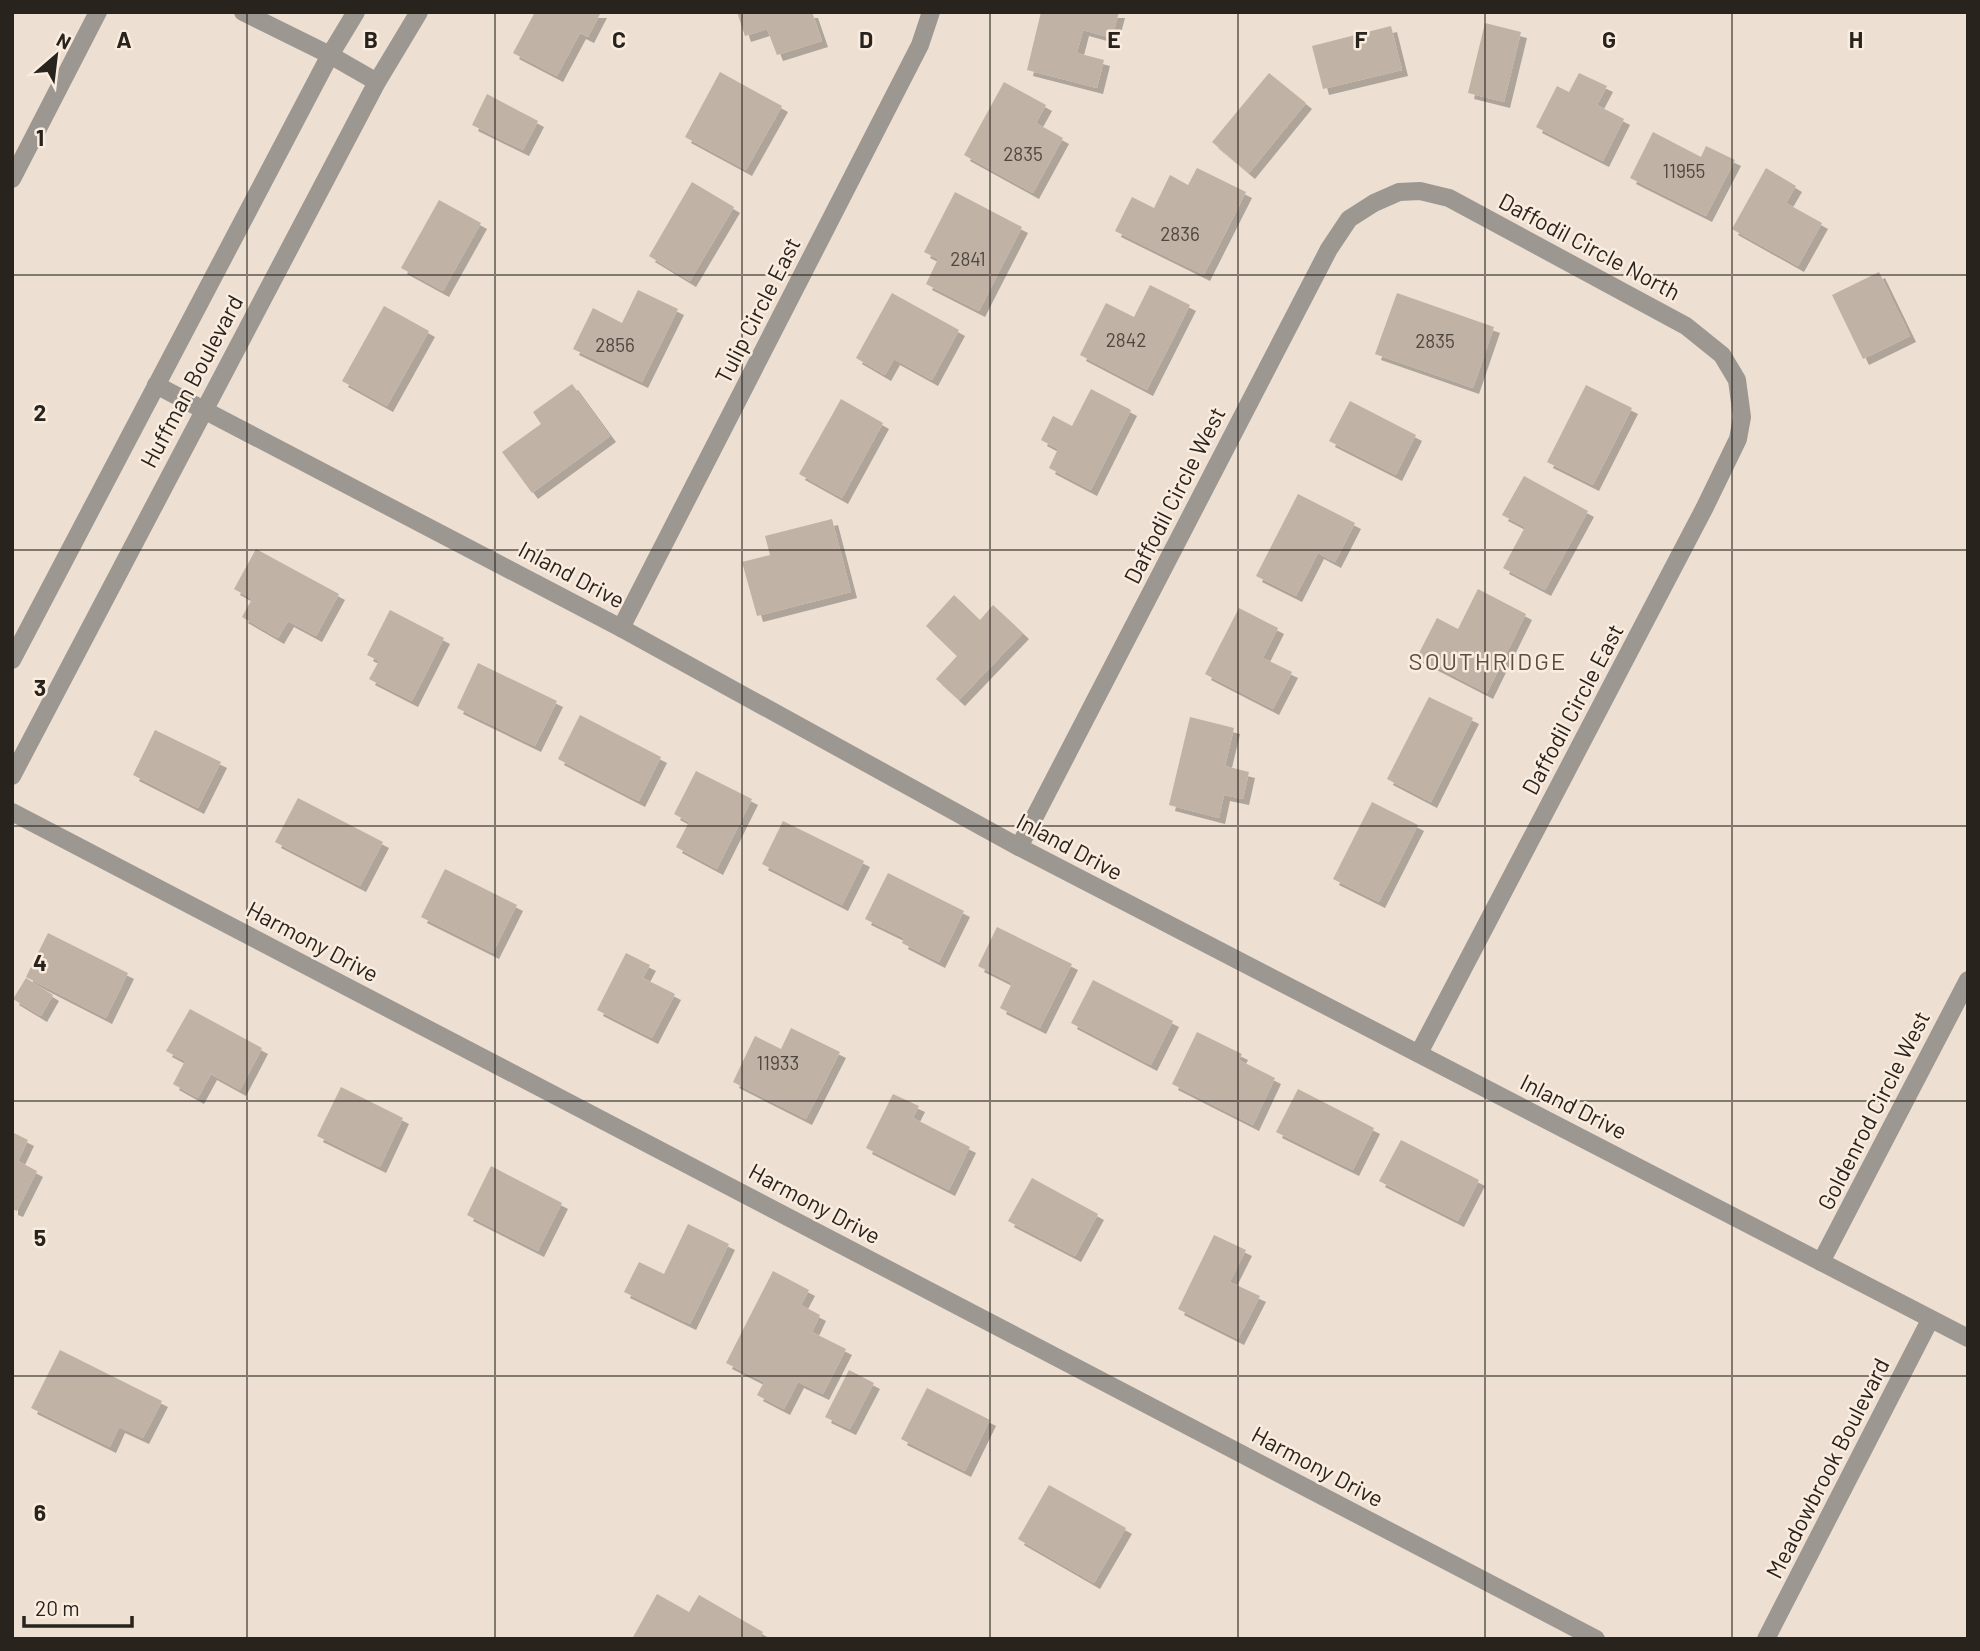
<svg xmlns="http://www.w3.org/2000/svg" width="1980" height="1651" viewBox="0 0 1980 1651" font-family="Barlow,sans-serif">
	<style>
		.building { fill: #c0b2a4; filter: url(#shadow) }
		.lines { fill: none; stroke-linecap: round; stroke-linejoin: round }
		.service { stroke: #9c9791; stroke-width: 18 }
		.minor { stroke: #9c9791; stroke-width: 18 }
		.tertiary { stroke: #9c9791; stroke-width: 18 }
		.grid { fill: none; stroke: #28231d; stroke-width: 2; stroke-opacity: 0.55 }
		.labels { text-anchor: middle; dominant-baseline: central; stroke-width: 5; stroke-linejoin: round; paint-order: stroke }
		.number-label { font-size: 19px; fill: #4e473f }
		.street-label { font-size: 23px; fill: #28231d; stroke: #faecde }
		.neighbourhood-label { font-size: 24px; letter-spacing: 2px; fill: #5a4f43; stroke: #faecde }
		.grid-label { font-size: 23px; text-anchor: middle; font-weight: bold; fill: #28231d; stroke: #faecde; stroke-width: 5; stroke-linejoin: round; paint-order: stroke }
	</style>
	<defs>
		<filter id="shadow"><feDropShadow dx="6" dy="6" stdDeviation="0" flood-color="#0004"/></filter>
	</defs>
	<rect width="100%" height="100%" fill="#eddfd1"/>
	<g class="building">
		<path d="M 535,12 L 601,12 L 588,37 L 580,33 L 557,76 L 513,53 Z"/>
		<path d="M 737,12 L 812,12 L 822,41 L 777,55 L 767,29 L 745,36 Z"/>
		<path d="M 1041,12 L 1119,12 L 1112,38 L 1083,30 L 1077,53 L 1104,60 L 1097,88 L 1027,70 Z"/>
		<path d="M 1485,23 L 1521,32 L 1504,102 L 1468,93 Z"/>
		<path d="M 1391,26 L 1402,70 L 1323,89 L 1312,46 Z"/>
		<path d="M 720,72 L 782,106 L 746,170 L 685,137 Z"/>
		<path d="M 1269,73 L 1306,103 L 1249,173 L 1212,142 Z"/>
		<path d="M 1579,73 L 1607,86 L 1597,105 L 1624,119 L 1603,161 L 1536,127 L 1557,86 L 1569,92 Z"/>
		<path d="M 1004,82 L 1046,105 L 1036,123 L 1063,138 L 1033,193 L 964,155 Z"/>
		<path d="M 487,94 L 538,121 L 523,150 L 472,125 Z"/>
		<path d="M 1653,132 L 1701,157 L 1706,146 L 1735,160 L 1706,216 L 1630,178 Z"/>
		<path d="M 1197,168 L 1246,192 L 1204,275 L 1115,231 L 1132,197 L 1154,208 L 1170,175 L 1188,185 Z"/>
		<path d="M 1766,168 L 1796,186 L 1786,203 L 1822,223 L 1798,266 L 1732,229 Z"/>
		<path d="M 692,182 L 734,207 L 690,281 L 649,256 Z"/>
		<path d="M 955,192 L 1022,227 L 979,311 L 926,284 L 938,259 L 924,252 Z"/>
		<path d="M 439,200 L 481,223 L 443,291 L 401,268 Z"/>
		<path d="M 1879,272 L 1910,336 L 1863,359 L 1832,295 Z"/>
		<path d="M 1150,285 L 1190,305 L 1147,390 L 1080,355 L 1106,303 L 1134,317 Z"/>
		<path d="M 638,290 L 678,309 L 642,382 L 573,349 L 593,308 L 622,323 Z"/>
		<path d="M 892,293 L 959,330 L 932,380 L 894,359 L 885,375 L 856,358 Z"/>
		<path d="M 1397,293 L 1494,327 L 1473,388 L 1375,354 Z"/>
		<path d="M 384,306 L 429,331 L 387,406 L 342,381 Z"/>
		<path d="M 572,384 L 610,436 L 532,493 L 502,452 L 541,424 L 533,412 Z"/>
		<path d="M 1586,385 L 1632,408 L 1593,485 L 1547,462 Z"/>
		<path d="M 1091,389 L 1131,410 L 1091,490 L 1049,468 L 1058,449 L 1041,440 L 1053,416 L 1072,426 Z"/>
		<path d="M 841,399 L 883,423 L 842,498 L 799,474 Z"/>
		<path d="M 1350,401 L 1416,435 L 1396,475 L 1329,441 Z"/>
		<path d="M 1524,476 L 1588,511 L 1545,590 L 1503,568 L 1525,527 L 1502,515 Z"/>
		<path d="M 1298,494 L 1355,523 L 1335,562 L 1318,553 L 1296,596 L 1256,576 Z"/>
		<path d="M 832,519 L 851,592 L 757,616 L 742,562 L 770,555 L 765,536 Z"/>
		<path d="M 256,549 L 339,594 L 316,636 L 288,621 L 278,638 L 242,617 L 252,599 L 234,589 Z"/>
		<path d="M 1478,589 L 1526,614 L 1487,693 L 1417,657 L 1437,618 L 1458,629 Z"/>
		<path d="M 954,595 L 980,620 L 993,605 L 1023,633 L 959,700 L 936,679 L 957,656 L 926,626 Z"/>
		<path d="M 1239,608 L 1278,628 L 1263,658 L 1292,672 L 1273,709 L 1205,674 Z"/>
		<path d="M 390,610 L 444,638 L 412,701 L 369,679 L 379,661 L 367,655 Z"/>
		<path d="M 478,663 L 557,701 L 535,746 L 457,708 Z"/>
		<path d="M 1429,697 L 1473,718 L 1431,802 L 1387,779 Z"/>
		<path d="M 580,715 L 661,757 L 639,801 L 558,759 Z"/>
		<path d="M 1190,717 L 1234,728 L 1225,766 L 1249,772 L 1243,799 L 1224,795 L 1219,818 L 1169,805 Z"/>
		<path d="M 155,730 L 221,762 L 198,808 L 133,775 Z"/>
		<path d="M 696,771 L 752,799 L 717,869 L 676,847 L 689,822 L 674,814 Z"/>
		<path d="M 298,798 L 383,842 L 360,886 L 275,842 Z"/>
		<path d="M 1372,802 L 1418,825 L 1379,902 L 1333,879 Z"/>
		<path d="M 783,821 L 864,861 L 842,905 L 762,864 Z"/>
		<path d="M 445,869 L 517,905 L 493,953 L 421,917 Z"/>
		<path d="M 888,873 L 964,911 L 939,962 L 902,943 L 904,938 L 865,919 Z"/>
		<path d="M 997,927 L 1072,964 L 1040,1028 L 1000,1008 L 1012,983 L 978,966 Z"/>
		<path d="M 48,933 L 128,973 L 106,1018 L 26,977 Z"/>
		<path d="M 626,953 L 650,965 L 643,978 L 675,994 L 652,1038 L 597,1010 Z"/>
		<path d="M 26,978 L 53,995 L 41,1016 L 13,999 Z"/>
		<path d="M 1093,980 L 1173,1021 L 1151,1065 L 1071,1023 Z"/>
		<path d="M 190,1009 L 262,1048 L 240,1090 L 211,1074 L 198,1098 L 173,1084 L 185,1061 L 166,1051 Z"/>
		<path d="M 791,1028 L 840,1052 L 806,1119 L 733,1082 L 755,1036 L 781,1049 Z"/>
		<path d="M 1197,1032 L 1242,1054 L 1239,1060 L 1275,1078 L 1253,1125 L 1172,1084 Z"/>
		<path d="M 341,1087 L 403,1118 L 380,1167 L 317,1136 Z"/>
		<path d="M 1298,1089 L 1374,1128 L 1353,1170 L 1276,1132 Z"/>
		<path d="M 893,1094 L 919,1106 L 913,1118 L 970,1147 L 949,1190 L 866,1148 Z"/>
		<path d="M 12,1132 L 28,1140 L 18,1161 L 37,1171 L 17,1211 L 12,1209 Z"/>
		<path d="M 1401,1140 L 1479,1180 L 1458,1221 L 1379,1181 Z"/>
		<path d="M 491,1166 L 562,1203 L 538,1251 L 467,1215 Z"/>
		<path d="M 1032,1178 L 1098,1214 L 1075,1256 L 1008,1221 Z"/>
		<path d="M 688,1224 L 729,1244 L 690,1324 L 624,1292 L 639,1262 L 664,1274 Z"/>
		<path d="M 1214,1235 L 1246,1250 L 1230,1282 L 1260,1296 L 1238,1339 L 1178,1309 Z"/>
		<path d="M 773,1271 L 809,1290 L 801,1305 L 820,1315 L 812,1332 L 846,1349 L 823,1394 L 798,1382 L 784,1409 L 757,1395 L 764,1382 L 726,1363 Z"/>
		<path d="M 60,1350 L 162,1401 L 143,1438 L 119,1427 L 110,1447 L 31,1408 Z"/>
		<path d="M 849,1370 L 874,1383 L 850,1429 L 825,1417 Z"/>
		<path d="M 927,1388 L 990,1420 L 965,1471 L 901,1439 Z"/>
		<path d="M 1049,1485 L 1126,1528 L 1094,1583 L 1018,1539 Z"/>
		<path d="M 657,1594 L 689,1612 L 699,1595 L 763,1632 L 759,1639 L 632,1639 Z"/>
	</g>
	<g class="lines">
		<g class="service">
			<path d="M 243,12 L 330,55 L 377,82"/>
			<path d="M 12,179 L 98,12"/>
		</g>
		<g class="minor">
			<path d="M 156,385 L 621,628 L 1019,847 L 1968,1338"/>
			<path d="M 621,628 L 920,45 L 931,12"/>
			<path d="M 12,812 L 1596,1639"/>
			<path d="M 1019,847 L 1329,249 L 1349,219 L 1374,203 L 1399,192 L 1420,191 L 1449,198 L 1686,326 L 1722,355 L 1737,380 L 1742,417 L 1738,439 L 1705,507 L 1419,1053"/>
			<path d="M 1821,1262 L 1968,980"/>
			<path d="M 1766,1639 L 1930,1320"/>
		</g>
		<g class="tertiary">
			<path d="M 12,660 L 330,55 L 356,12"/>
			<path d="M 12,776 L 377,82 L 419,12"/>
		</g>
	</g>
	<path class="grid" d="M 247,12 L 247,1639M 495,12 L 495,1639M 742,12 L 742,1639M 990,12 L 990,1639M 1238,12 L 1238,1639M 1485,12 L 1485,1639M 1732,12 L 1732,1639M 12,275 L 1968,275M 12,550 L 1968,550M 12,826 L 1968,826M 12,1101 L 1968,1101M 12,1376 L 1968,1376"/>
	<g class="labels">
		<g class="number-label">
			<text x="1023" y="153">2835</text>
			<text x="1684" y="170">11955</text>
			<text x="1180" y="233">2836</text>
			<text x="968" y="258">2841</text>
			<text x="1126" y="339">2842</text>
			<text x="1435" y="340">2835</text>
			<text x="615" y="344">2856</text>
			<text x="778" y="1062">11933</text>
		</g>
		<g class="street-label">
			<text transform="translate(1590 246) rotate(28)">Daffodil Circle North</text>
			<text transform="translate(757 310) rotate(-63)">Tulip Circle East</text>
			<text transform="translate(191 381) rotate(-62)">Huffman Boulevard</text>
			<text transform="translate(1174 495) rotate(-63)">Daffodil Circle West</text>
			<text transform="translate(572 574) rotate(28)">Inland Drive</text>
			<text transform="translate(1572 709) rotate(-62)">Daffodil Circle East</text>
			<text transform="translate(1070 846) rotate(28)">Inland Drive</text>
			<text transform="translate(313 941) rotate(28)">Harmony Drive</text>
			<text transform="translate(1574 1106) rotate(27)">Inland Drive</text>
			<text transform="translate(1873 1110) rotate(-63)">Goldenrod Circle West</text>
			<text transform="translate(815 1203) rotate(28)">Harmony Drive</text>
			<text transform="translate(1318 1466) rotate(28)">Harmony Drive</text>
			<text transform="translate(1827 1468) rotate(-63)">Meadowbrook Boulevard</text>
		</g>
		<g class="neighbourhood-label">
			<text x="1488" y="660">SOUTHRIDGE</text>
		</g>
	</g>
	<g class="grid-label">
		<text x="124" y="48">A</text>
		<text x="371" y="48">B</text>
		<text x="619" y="48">C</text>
		<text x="866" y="48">D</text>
		<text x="1114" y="48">E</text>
		<text x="1361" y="48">F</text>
		<text x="1609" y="48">G</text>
		<text x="1856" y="48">H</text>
		<text x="40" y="146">1</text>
		<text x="40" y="421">2</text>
		<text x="40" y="696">3</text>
		<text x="40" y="971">4</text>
		<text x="40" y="1246">5</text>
		<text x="40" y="1521">6</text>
	</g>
	<rect width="1980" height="1651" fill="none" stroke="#28231d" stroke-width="28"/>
	<g transform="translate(56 56) rotate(28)" stroke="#faecde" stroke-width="5" paint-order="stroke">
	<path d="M0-5L12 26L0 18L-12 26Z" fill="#28231d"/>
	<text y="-10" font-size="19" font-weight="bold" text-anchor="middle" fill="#28231d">N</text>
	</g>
	<path d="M24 1616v10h108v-10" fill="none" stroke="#28231d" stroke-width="3.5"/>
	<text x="35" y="1616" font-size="21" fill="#28231d" stroke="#faecde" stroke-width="5" paint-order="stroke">20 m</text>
</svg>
